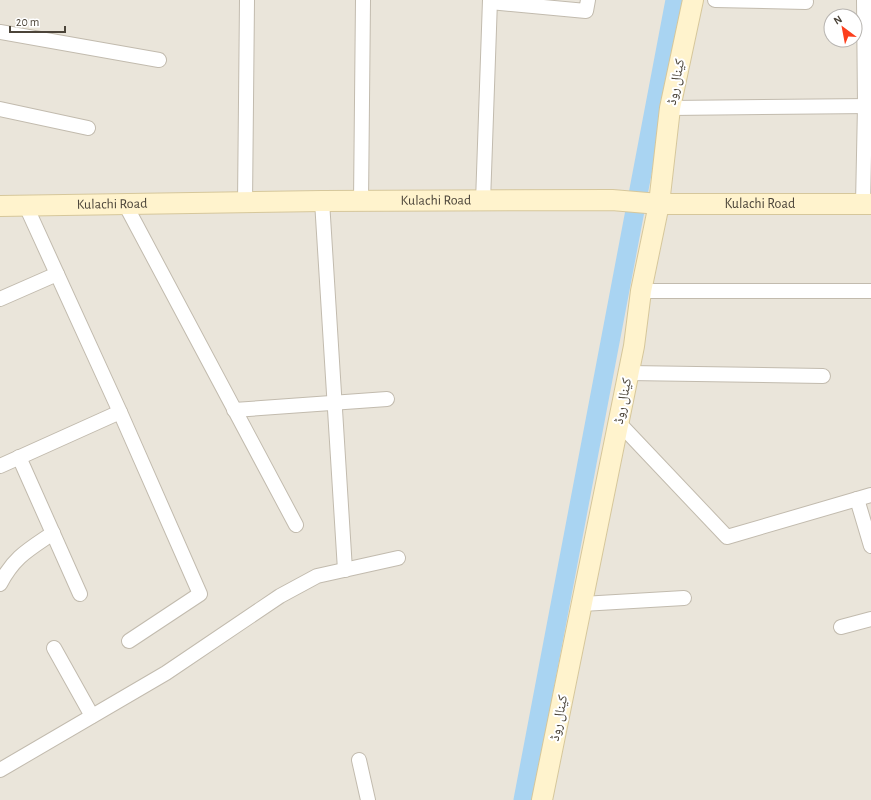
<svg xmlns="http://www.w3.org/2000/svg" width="871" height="800" viewBox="0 0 871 800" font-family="'Alegreya Sans','Noto Naskh Arabic',sans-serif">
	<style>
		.residential { fill: #eae5da; fill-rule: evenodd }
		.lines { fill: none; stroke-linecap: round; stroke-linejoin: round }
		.canal { stroke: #a9d4f2; stroke-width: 19 }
		.street-casing { stroke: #c2bbae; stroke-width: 16 }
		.secondary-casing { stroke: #d6c79b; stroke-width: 22 }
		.street { stroke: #fff; stroke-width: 14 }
		.secondary { stroke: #fff3cd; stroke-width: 20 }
		.labels { text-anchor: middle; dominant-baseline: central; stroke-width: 4; stroke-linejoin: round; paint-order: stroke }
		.street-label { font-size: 14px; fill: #4b4439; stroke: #fff }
	</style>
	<rect width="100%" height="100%" fill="#f6f3ec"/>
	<path class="residential" d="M 0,0 L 871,0 L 871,800 L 0,800 ZM 831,16 L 855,16 L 855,40 L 831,40 Z"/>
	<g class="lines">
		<path class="canal" d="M 523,800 L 675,0"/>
		<g class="street-casing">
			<g id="street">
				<path d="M 715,0 L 806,2"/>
				<path d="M 490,2 L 586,11 L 588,0"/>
				<path d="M 0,32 L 159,60"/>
				<path d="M 670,108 L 871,106"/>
				<path d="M 0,109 L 88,128"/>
				<path d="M 322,201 L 345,570"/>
				<path d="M 361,202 L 363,0"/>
				<path d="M 483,202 L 490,0"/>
				<path d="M 245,203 L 247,0"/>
				<path d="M 125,204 L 296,525"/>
				<path d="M 863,204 L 865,106 L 864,0"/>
				<path d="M 26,206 L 120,412 L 200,594 L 129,641"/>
				<path d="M 641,291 L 871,291"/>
				<path d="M 0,299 L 57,274"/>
				<path d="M 629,373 L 823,376"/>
				<path d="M 234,410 L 387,399"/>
				<path d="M 619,423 L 727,537 L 871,495"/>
				<path d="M 19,457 L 80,594"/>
				<path d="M 0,466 L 120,412"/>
				<path d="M 857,499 L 871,546"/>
				<path d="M 0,584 C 14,557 28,550 53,533"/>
				<path d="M 582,604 L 684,598"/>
				<path d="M 841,627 L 871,619"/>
				<path d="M 54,648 L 92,716"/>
				<path d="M 359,760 L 368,800"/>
				<path d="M 0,770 L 166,673 L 280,596 L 317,576 L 398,558"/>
			</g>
		</g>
		<g class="secondary-casing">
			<g id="secondary">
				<path id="s1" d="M 0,206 L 322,201 L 612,200 L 659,204 L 871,204"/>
				<path d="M 542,800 L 634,346 L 641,291 L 659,204 L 670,108 L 693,0"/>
			</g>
		</g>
		<use href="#street" class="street"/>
		<use href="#secondary" class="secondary"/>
	</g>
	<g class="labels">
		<g class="street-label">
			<text transform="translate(676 82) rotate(-79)">کینال روڈ</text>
			<text stroke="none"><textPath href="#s1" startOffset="436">Kulachi Road</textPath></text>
			<text stroke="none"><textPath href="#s1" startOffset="112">Kulachi Road</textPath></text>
			<text stroke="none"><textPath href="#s1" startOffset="760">Kulachi Road</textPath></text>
			<text transform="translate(623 401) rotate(-79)">کینال روڈ</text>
			<text transform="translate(559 718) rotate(-79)">کینال روڈ</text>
		</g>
	</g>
	<g transform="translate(843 28) rotate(328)"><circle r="19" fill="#ffffff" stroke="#b7b4b0"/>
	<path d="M0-3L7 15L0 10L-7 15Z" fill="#fc3f1d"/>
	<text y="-6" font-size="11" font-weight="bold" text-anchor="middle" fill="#4b4439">N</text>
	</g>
	<path d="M10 26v6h55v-6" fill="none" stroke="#4b4439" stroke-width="2"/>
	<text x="16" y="26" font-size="12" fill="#4b4439" stroke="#ffffff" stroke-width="3" paint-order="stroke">20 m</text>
</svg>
